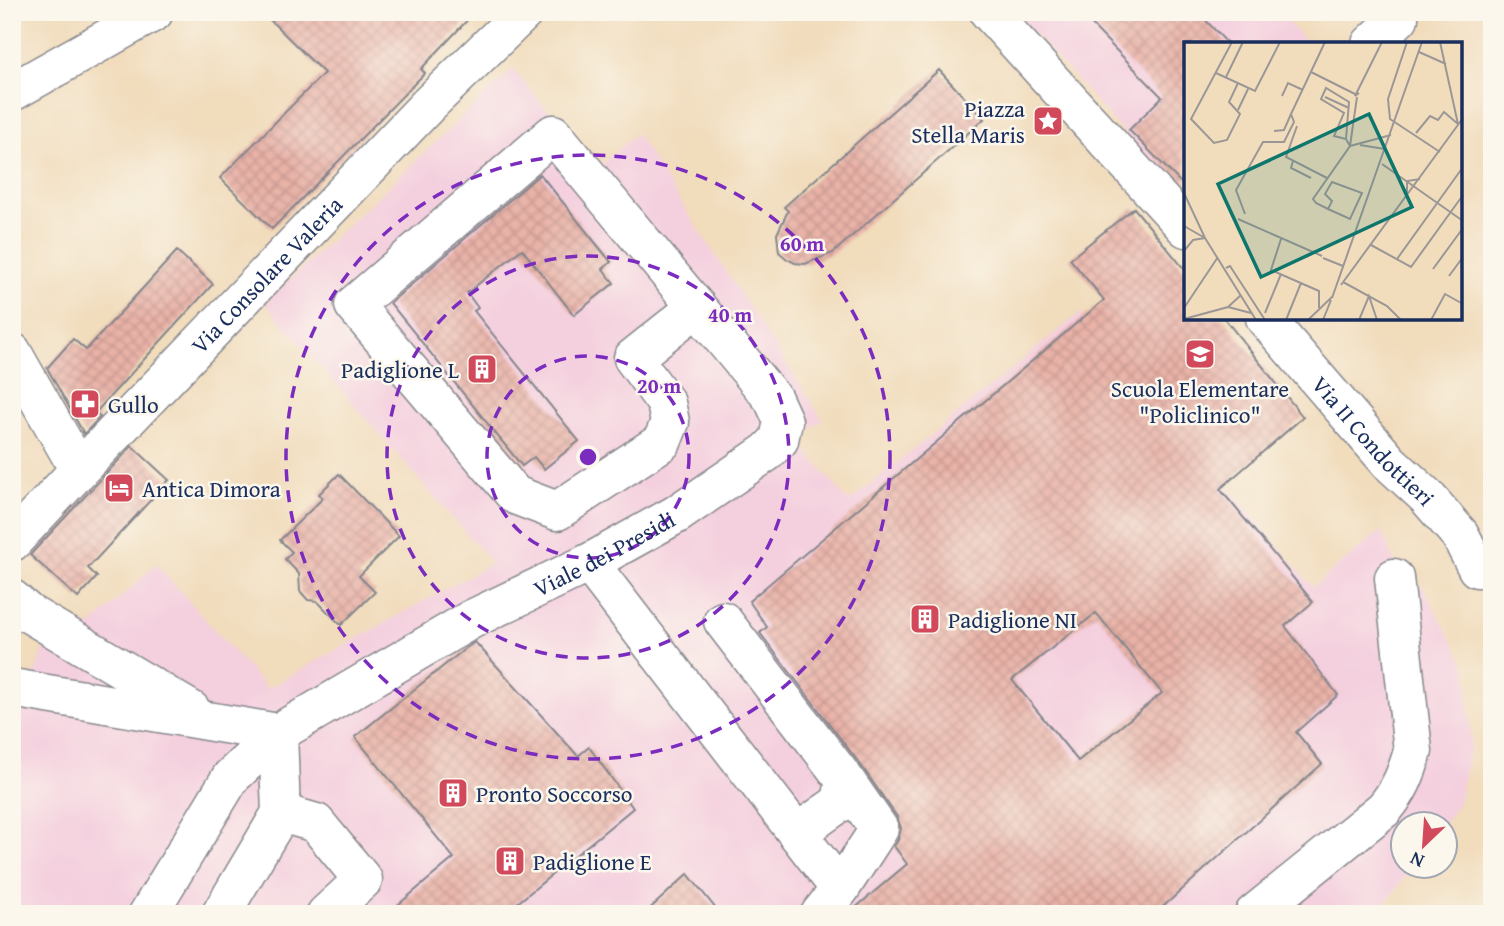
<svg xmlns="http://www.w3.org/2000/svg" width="1504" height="926" viewBox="0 0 1504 926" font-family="'Gentium Book Plus',serif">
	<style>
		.built { fill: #f4cfde }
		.building { fill: url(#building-cross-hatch); fill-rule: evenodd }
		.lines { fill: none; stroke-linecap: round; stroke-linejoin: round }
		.minor-casing { stroke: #86868d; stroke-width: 41 }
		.major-casing { stroke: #86868d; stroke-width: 41 }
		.minor { stroke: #fff; stroke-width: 38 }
		.major { stroke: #fff; stroke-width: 38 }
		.ring { fill: none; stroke: #7b2cbf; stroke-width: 3.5; stroke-dasharray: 12 9 }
		.labels { text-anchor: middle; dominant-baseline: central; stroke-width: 5; stroke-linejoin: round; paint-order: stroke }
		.poi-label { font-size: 23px; fill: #1b2f5e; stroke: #fbf7ec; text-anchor: start }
		.street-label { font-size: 23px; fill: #1b2f5e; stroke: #fbf7ec }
		.inset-road { fill: none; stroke: #9b9796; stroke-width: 2 }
		.view { fill: #0f766e; fill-opacity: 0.15; stroke: #0f766e; stroke-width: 3.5 }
		.inset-edge { fill: none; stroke: #1b2f5e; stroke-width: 3.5 }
		.centre { fill: #7b2cbf; stroke: #fbf7ec; stroke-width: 3.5 }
		.ring-label { font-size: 21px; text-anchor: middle; font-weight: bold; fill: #7b2cbf; stroke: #fbf7ec; stroke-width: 5; stroke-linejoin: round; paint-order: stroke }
	</style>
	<defs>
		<pattern id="building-cross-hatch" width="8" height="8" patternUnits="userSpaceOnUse" patternTransform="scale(1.75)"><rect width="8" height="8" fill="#e9b2a7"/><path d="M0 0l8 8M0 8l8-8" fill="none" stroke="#c79992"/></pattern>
	</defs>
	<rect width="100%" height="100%" fill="#fbf7ec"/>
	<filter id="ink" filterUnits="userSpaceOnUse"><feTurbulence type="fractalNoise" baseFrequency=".0143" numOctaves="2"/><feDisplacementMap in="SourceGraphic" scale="14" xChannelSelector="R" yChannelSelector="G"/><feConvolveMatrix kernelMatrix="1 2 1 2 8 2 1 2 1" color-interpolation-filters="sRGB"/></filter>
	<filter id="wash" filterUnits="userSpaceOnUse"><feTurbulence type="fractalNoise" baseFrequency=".00686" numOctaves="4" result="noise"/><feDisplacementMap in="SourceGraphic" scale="28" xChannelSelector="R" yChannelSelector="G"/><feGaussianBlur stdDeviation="1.57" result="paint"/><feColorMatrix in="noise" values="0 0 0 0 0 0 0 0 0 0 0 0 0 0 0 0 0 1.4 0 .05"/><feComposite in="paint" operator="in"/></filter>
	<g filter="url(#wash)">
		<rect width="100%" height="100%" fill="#f1dcbc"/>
		<g class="built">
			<path d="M 1015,12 L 1277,12 L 1309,44 L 1186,44 L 1186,202 Z"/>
			<path d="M 513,69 L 596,169 L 636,134 L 823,420 L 796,439 L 849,502 L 1080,313 L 1313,587 L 1381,531 L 1409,593 L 1422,585 L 1467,668 L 1471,742 L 1458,804 L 1443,824 L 1402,824 L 1402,866 L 1412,867 L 1378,914 L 12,914 L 12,707 L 22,707 L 57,615 L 90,627 L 156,564 L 267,689 L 492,563 L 265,303 Z"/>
		</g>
		<g id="blocks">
			<g class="building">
				<path d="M 262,12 L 475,12 L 421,69 L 425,73 L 272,229 L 220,178 L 324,73 Z"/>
				<path d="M 1079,12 L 1198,12 L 1228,44 L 1186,44 L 1186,188 L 1129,130 L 1162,97 Z"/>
				<path d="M 939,70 L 984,119 L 833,253 L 805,264 L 795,263 L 787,259 L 779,252 L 777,234 L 788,211 L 784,207 Z"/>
				<path d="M 540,174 L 611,262 L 603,269 L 614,283 L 574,315 L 522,249 L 467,293 L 478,308 L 474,311 L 579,441 L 544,469 L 534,457 L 522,466 L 390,303 Z"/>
				<path d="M 1134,208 L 1186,271 L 1186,318 L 1224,318 L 1303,417 L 1220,489 L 1313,602 L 1285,626 L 1338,695 L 1296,732 L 1322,764 L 1155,914 L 848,914 L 907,864 L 894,846 L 898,840 L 901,828 L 897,817 L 863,768 L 760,633 L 767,627 L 749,601 L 1104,300 L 1070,259 ZM 1096,613 L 1162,693 L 1078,761 L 1012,680 Z"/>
				<path d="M 177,251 L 213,284 L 95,413 L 100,417 L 84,434 L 47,368 L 73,339 L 86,350 Z"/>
				<path d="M 132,446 L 169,480 L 88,568 L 97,577 L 78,598 L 30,555 Z"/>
				<path d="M 339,474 L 399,536 L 359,576 L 375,592 L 341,625 L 317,601 L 308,600 L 300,591 L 299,574 L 285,559 L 292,552 L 280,540 L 323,498 L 319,494 Z"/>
				<path d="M 475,642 L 578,756 L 589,747 L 633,808 L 504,914 L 387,914 L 454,858 L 355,737 L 466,648 Z"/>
				<path d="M 688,874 L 720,914 L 644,914 Z"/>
			</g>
		</g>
	</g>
	<g filter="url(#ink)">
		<use href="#blocks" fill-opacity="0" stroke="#86868d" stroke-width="2"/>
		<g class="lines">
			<g class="minor-casing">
				<g id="minor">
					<path d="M 989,12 L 1186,228"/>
					<path d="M 1371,44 L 1399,18 L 1394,12"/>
					<path id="s1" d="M 1265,318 L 1389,462 L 1426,496 L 1460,535 L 1477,568"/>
					<path d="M 12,352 L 79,470"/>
					<path d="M 589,563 L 840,889 L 820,914"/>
					<path d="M 12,599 L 28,613 L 191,710"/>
					<path d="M 723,621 L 845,780 L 841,802 L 797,833"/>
					<path d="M 12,688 L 278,733"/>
					<path d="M 281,813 L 316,823 L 363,880 L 326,914"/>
					<path d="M 840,889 L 879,829 L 845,780"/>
					<path id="s2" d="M 148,914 L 231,777 L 278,733 L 472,619 L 589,563 L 677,514 L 767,452 L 779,440 L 783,421 L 773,399 L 553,134 L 354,305 L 515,495 L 557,511 L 662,442 L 670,422 L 666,403 L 633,358 L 697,307"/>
					<path d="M 221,914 L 281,813 L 278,733"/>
					<path d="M 1254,914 L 1384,809 C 1400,790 1406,775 1413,751 L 1394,578"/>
				</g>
			</g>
			<g class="major-casing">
				<g id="major">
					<path d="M 12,92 L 154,12"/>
					<path id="s3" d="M 12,542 L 79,470 L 429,104 L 524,12"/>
				</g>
			</g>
			<use href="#minor" class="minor"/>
			<use href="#major" class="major"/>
		</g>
	</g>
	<g class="ring">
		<circle cx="588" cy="457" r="101"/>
		<circle cx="588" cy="457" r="201"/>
		<circle cx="588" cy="457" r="302"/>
	</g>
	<defs>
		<g id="sight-square" transform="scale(1.575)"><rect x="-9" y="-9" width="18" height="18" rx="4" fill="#d1495b" stroke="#fbf7ec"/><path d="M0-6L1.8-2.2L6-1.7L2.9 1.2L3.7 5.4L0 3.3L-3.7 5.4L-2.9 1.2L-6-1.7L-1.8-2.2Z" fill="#fff"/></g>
		<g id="school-square" transform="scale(1.575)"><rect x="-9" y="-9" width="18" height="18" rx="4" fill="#d1495b" stroke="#fbf7ec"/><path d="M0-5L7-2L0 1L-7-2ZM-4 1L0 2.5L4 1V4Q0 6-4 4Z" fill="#fff"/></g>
		<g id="building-square" transform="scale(1.575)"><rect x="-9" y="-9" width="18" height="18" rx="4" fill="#d1495b" stroke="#fbf7ec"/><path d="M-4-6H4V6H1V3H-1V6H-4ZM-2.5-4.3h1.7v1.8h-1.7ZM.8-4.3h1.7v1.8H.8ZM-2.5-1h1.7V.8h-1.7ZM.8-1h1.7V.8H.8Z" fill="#fff"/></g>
		<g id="pharmacy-square" transform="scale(1.575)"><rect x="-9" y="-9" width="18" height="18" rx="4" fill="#d1495b" stroke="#fbf7ec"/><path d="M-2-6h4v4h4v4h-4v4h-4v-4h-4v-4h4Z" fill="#fff"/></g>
		<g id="hotel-square" transform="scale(1.575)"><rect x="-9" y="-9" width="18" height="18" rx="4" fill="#d1495b" stroke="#fbf7ec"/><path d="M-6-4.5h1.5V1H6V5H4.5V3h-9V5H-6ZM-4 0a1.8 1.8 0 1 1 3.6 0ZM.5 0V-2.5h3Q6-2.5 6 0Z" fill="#fff"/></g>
	</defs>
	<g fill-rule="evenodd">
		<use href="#sight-square" x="1048" y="121"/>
		<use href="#school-square" x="1200" y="354"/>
		<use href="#building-square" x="482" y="369"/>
		<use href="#pharmacy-square" x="85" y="404"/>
		<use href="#hotel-square" x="119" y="488"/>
		<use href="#building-square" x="925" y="619"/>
		<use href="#building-square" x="453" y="793"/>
		<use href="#building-square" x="510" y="861"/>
	</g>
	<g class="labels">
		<g class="poi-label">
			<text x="1025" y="108" text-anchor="end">Piazza<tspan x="1025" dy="26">Stella Maris</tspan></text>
			<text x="459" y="369" text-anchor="end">Padiglione L</text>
			<text x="1200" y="388" text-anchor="middle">Scuola Elementare<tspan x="1200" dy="26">"Policlinico"</tspan></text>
			<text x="108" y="404">Gullo</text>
			<text x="142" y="488">Antica Dimora</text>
			<text x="948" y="619">Padiglione NI</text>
			<text x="476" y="793">Pronto Soccorso</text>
			<text x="533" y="861">Padiglione E</text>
		</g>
		<g class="street-label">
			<text stroke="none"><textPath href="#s3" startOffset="369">Via Consolare Valeria</textPath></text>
			<text stroke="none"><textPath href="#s1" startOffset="164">Via II Condottieri</textPath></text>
			<text stroke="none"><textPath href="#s2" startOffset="597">Viale dei Presidi</textPath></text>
		</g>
	</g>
	<g transform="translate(1184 42)">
		<rect width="278" height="278" fill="#f1dcbc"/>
		<path class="inset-road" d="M 48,0 L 7,77 L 30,101 L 43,98 L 56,72 L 45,60 L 54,41M 223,0 L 204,57 L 206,77 L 256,110M 256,0 L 274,82M 235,10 L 262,22M 127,30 L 171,52M 32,31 L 71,49 L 96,0M 42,35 L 59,0M 175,51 L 171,54 L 198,0M 98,54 L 104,41 L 119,48M 141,55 L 165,66M 54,68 L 64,47M 113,84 L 102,115 L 143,136M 90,89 L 100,88 L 107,72M 232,91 L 246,74 L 254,78 L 260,70 L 274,82M 162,97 L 150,94 L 160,71 L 137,57 L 142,46 L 165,60 L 162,97 L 166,104M 176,103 L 201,107M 166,104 L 207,93M 109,119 L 107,126 L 127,136M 198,122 L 279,179M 0,151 L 21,196 L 72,278M 223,152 L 223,139 L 236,137M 144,167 L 148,159 L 141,152 L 148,140 L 178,151 L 166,177 L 144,167 L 132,161 L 129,157 L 166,104 L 173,55M 61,172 L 52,148 L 79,100 L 100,100 L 110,80 L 107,72 L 141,0M 54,177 L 138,214M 0,184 L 21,196M 97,197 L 87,228 L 135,249 L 135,266M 187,203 L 227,225 L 279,153M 0,209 L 9,198 L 21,196M 139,216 L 159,224M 213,217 L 279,125M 42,226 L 46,224 L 81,278M 249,227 L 279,186M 265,234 L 279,215M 159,240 L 203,264 L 217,278M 157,243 L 279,76M 148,256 L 238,0M 44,265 L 67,271M 0,266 L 34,215M 81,271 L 97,232M 0,277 L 44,265 L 57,253M 102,278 L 117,241M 124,278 L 149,254M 139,278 L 147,258M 175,278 L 185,254 L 193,278M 247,278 L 261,252 L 279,262"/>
		<path class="view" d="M 185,72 L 228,165 L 77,235 L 34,142 Z"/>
		<rect width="278" height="278" class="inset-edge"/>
	</g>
	<circle cx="588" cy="457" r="10" class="centre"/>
	<g class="ring-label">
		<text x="802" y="251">60 m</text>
		<text x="730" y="322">40 m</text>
		<text x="659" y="393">20 m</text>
	</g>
	<rect width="1504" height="926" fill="none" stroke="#fbf7ec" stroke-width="42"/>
	<g transform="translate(1424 845) rotate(205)"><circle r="33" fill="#fbf7ec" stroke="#a1a7b3" stroke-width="2"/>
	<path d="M0-5L12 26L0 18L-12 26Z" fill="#d1495b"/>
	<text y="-10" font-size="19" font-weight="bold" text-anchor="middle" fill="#1b2f5e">N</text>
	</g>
</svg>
